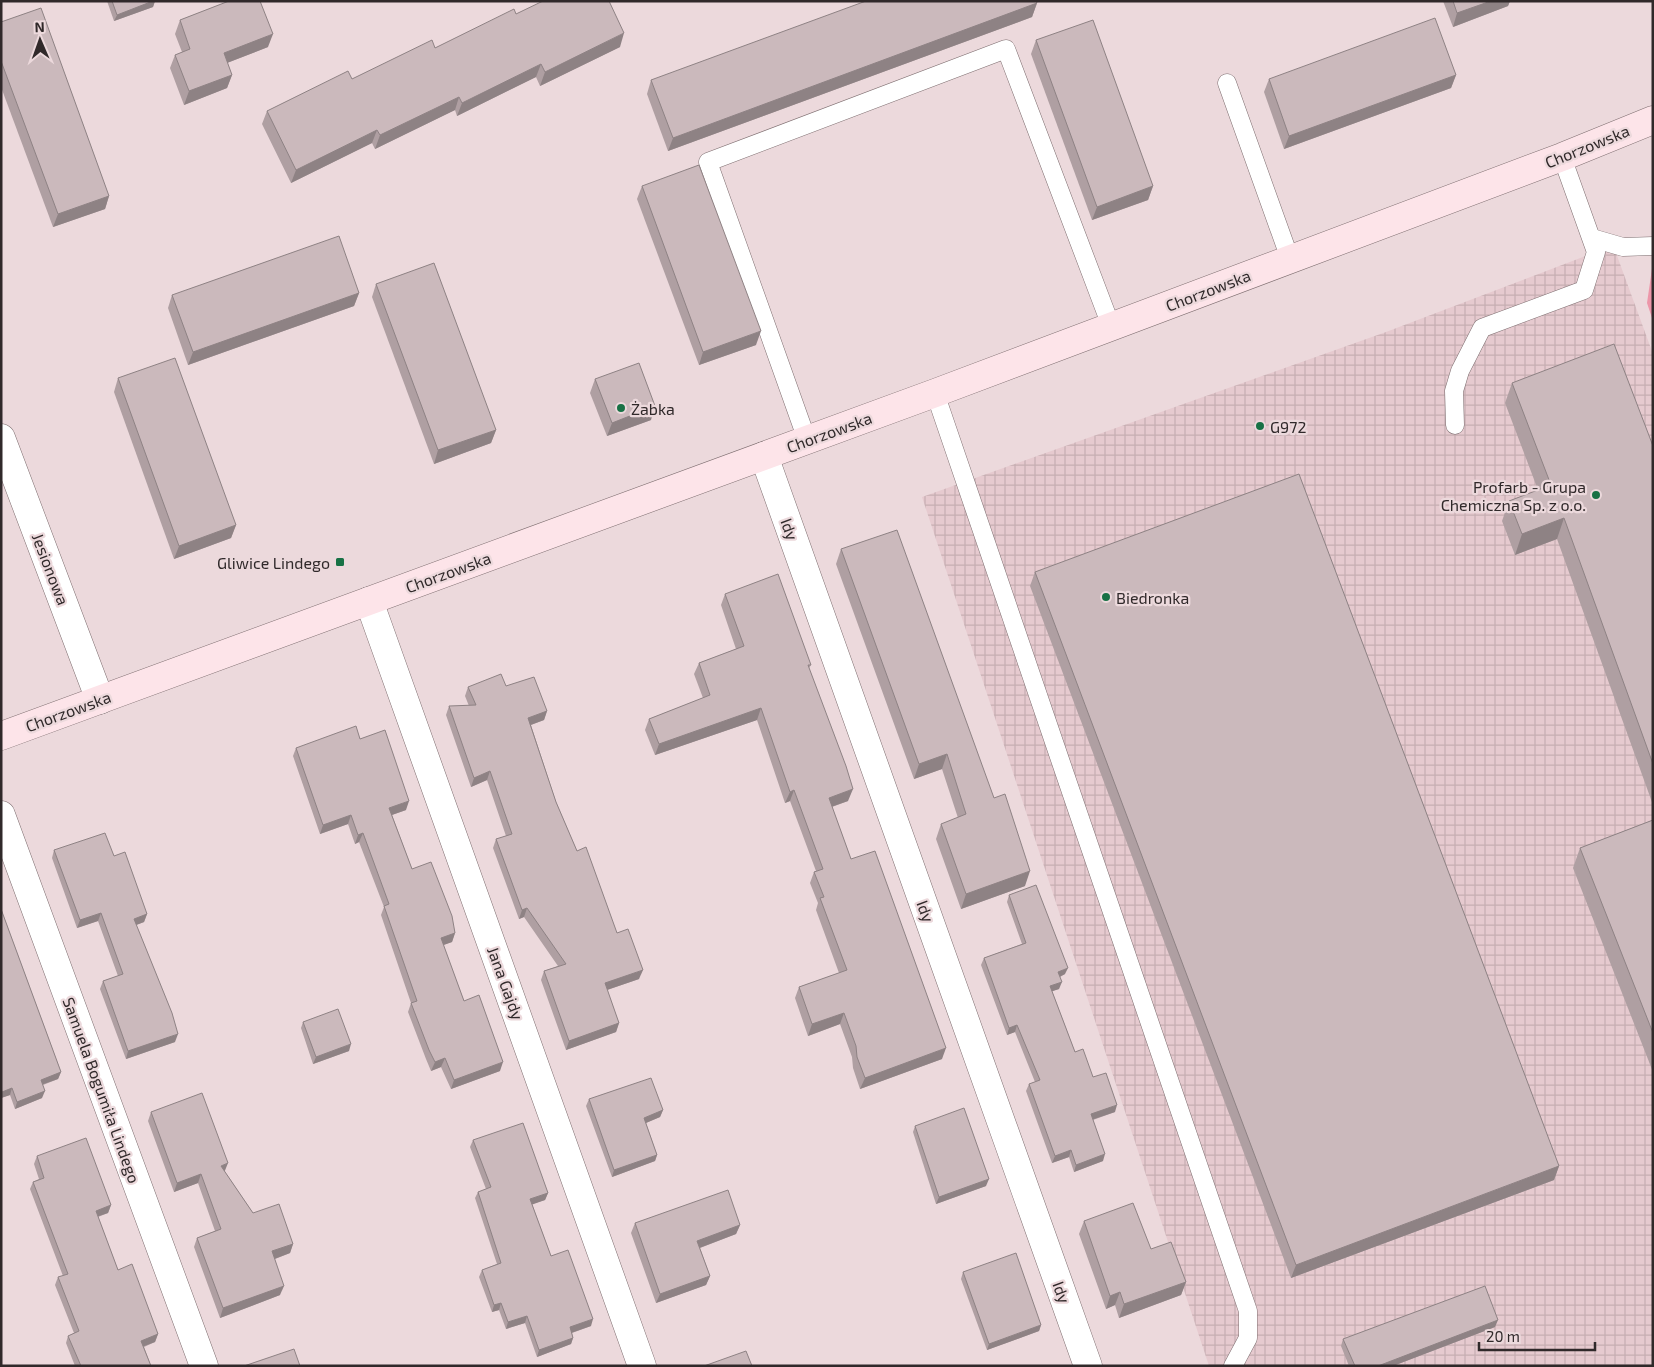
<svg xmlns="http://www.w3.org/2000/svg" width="1654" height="1367" viewBox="0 0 1654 1367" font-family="'Exo 2',sans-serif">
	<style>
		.industrial { fill: url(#industrial-grid) }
		.green { fill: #ed96a9 }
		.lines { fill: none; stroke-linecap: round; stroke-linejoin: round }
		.lane-casing { stroke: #7e6e70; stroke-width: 19 }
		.street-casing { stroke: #7e6e70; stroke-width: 29 }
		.secondary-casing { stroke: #7e6e70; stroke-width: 29 }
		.lane { stroke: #fff; stroke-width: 18 }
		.street { stroke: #fff; stroke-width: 28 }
		.secondary { stroke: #fde4e9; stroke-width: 28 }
		.wall { fill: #af9fa2 }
		.shaded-wall { fill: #8e8284 }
		.building { fill: #cbb9bc; stroke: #8e8284 }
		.poi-dot { fill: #187145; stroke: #ecd9dc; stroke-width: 2 }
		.labels { text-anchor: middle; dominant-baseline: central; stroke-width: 4.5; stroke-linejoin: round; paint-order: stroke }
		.street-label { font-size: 16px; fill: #30292a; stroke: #ecd9dc }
		.poi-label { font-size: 16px; fill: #30292a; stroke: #ecd9dc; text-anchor: start }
	</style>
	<defs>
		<pattern id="industrial-grid" width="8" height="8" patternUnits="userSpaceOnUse" patternTransform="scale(1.25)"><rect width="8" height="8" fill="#e6cacf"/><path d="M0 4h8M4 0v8" fill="none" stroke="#c6aeb2"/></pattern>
	</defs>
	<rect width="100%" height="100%" fill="#ecd9dc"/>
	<path class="industrial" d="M 1612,242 L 1653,354 L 1653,1366 L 1209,1366 L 922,497 L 1386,332 L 1596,252 Z"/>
	<path class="green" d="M 1653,262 L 1653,321 L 1647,303 Z"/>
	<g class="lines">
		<g class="lane-casing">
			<g id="lane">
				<path d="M 1227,83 L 1290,259"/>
				<path d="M 1592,238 L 1623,247 L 1653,246"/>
				<path d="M 935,393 L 1248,1311 L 1248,1338 L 1233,1366"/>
				<path d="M 1455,425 L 1454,391 L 1460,371 L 1482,328 L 1584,290 L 1596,252 L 1562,157"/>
				<path d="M 807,440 L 708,162 L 1006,49 L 1111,326"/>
			</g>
		</g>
		<g class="street-casing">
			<g id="street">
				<path d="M 1,438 L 100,700"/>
				<path d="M 764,456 L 1088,1366"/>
				<path d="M 369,601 L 642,1366"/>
				<path d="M 1,815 L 204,1366"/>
			</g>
		</g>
		<g class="secondary-casing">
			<path id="secondary" d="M 1,736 L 935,393 L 1562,157 L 1653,120"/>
		</g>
		<use href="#lane" class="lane"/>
		<use href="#street" class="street"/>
		<use href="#secondary" class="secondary"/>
	</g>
	<g class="wall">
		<path d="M 107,1 L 155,1 L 153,7 L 114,21 Z"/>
		<path d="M 224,1 L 260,1 L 268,47 L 227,63 L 232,75 L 227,88 L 184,105 L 170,68 L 175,55 L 182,52 L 175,34 L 180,20 L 225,3 Z"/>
		<path d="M 1443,1 L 1510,1 L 1508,6 L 1453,27 Z"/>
		<path d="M 1037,3 L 1032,17 L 668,151 L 647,94 L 651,80 Z"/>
		<path d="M 516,14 L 620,47 L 540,86 L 536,77 L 457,116 L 455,110 L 375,149 L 372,143 L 291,183 L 262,124 L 267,111 L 435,48 Z"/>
		<path d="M 1,22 L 109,196 L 105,209 L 53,227 L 1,87 Z"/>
		<path d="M 1036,40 L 1153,186 L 1148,200 L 1092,220 L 1031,54 Z"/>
		<path d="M 1456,75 L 1451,88 L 1284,149 L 1264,92 L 1269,79 Z"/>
		<path d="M 642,186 L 756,345 L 699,365 L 637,199 Z"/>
		<path d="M 376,284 L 496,430 L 491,443 L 434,464 L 372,297 Z"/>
		<path d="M 359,293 L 354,306 L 188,365 L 168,308 L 172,295 Z"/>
		<path d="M 118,378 L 236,525 L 231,538 L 174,559 L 114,392 Z"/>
		<path d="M 595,379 L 651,420 L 607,436 L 590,393 Z"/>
		<path d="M 1512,383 L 1653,446 L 1653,805 L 1557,539 L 1515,555 L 1502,521 L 1509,501 L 1538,490 L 1505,403 Z"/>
		<path d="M 841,549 L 1025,886 L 961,909 L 936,839 L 941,824 L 958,818 L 942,769 L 914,779 L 836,564 Z"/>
		<path d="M 1035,572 L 1559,1166 L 1554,1180 L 1291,1278 L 1030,586 Z"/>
		<path d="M 725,594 L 811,665 L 809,668 L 848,801 L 832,807 L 851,859 L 942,1059 L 860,1089 L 853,1068 L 852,1057 L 840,1024 L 808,1036 L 795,998 L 799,987 L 839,973 L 816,910 L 818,903 L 810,883 L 814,872 L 816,871 L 790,801 L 785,803 L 757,720 L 655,755 L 645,730 L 649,719 L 703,698 L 694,674 L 699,663 L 736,649 L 721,605 Z"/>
		<path d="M 506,686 L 547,711 L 544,720 L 531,725 L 556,802 L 577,851 L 639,979 L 607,990 L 619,1023 L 616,1032 L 566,1050 L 541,980 L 544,971 L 558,966 L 524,917 L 519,919 L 493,848 L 496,839 L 506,836 L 487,780 L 471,787 L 446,715 L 449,706 L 469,706 L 465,696 L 468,687 Z"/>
		<path d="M 360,739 L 406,810 L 392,815 L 412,869 L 455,933 L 452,942 L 443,945 L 464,1001 L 500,1071 L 451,1089 L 441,1067 L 431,1071 L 426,1059 L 408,1012 L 411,1003 L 381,915 L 384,907 L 359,842 L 355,844 L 348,824 L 320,834 L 293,756 L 296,748 Z"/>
		<path d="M 1653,820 L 1653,1072 L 1573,868 L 1580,848 Z"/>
		<path d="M 54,850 L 114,856 L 147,914 L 144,922 L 136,925 L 175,1042 L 126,1059 L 100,989 L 103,981 L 118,976 L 98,921 L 77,928 L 52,858 Z"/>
		<path d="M 1009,895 L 1065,974 L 1060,977 L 1059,989 L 1052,991 L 1075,1052 L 1093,1077 L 1115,1112 L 1093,1120 L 1103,1161 L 1074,1172 L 1069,1157 L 1052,1163 L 1026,1091 L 1029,1084 L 1035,1082 L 1015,1032 L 1007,1035 L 981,965 L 984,958 L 1022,944 L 1007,902 Z"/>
		<path d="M 1,909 L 61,1072 L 58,1079 L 43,1085 L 42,1098 L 15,1109 L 10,1095 L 1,1098 Z"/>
		<path d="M 303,1022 L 349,1051 L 313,1064 L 301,1028 Z"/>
		<path d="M 589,1099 L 663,1110 L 660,1117 L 646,1123 L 657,1155 L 655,1161 L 612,1177 L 586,1106 Z"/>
		<path d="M 151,1112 L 225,1172 L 253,1213 L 293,1244 L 290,1253 L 275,1259 L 280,1295 L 220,1318 L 194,1247 L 197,1238 L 215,1231 L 198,1183 L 174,1192 L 148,1121 Z"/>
		<path d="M 915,1126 L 986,1186 L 936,1204 L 913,1132 Z"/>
		<path d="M 473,1140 L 548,1193 L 545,1200 L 532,1204 L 551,1256 L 591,1326 L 572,1333 L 573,1338 L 571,1344 L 537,1357 L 525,1323 L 506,1329 L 499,1310 L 492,1312 L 479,1277 L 482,1270 L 497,1264 L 475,1198 L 478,1192 L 486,1189 L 470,1147 Z"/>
		<path d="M 37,1156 L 111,1205 L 108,1213 L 98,1217 L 118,1270 L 158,1334 L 155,1342 L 144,1347 L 151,1366 L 75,1366 L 66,1343 L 68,1336 L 74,1333 L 55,1285 L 58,1277 L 63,1276 L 30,1189 L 33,1182 L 39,1179 L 34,1164 Z"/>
		<path d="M 1084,1221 L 1151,1249 L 1186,1282 L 1181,1295 L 1119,1318 L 1115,1305 L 1106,1309 L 1079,1234 Z"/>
		<path d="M 635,1223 L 740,1225 L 736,1234 L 700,1248 L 710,1276 L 706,1285 L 656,1303 L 631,1233 Z"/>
		<path d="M 963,1272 L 1041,1325 L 1039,1331 L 987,1350 L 961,1279 Z"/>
		<path d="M 1495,1327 L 1393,1366 L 1349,1366 L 1341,1346 L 1343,1339 Z"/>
	</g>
	<g class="shaded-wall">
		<path d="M 153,1 L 155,1 L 153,7 L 114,21 L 117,15 Z"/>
		<path d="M 1491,1 L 1510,1 L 1508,6 L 1453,27 L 1457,13 Z"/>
		<path d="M 1037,3 L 1032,17 L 668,151 L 673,138 Z"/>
		<path d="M 624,33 L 620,47 L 540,86 L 545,72 Z"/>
		<path d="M 273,34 L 268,47 L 219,66 L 224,53 Z"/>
		<path d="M 541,64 L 536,77 L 457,116 L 462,103 Z"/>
		<path d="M 232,75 L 227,88 L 184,105 L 189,91 Z"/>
		<path d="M 1456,75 L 1451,88 L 1284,149 L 1289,136 Z"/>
		<path d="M 459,97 L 455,110 L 375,149 L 380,135 Z"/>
		<path d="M 377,130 L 372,143 L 291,183 L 296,170 Z"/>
		<path d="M 1153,186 L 1148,200 L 1092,220 L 1097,207 Z"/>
		<path d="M 109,196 L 105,209 L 53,227 L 58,214 Z"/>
		<path d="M 359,293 L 354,306 L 188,365 L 193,352 Z"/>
		<path d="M 761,331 L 756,345 L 699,365 L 703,352 Z"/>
		<path d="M 655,406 L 651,420 L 607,436 L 612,423 Z"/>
		<path d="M 496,430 L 491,443 L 434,464 L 438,450 Z"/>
		<path d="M 1564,518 L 1557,539 L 1515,555 L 1522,534 Z"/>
		<path d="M 236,525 L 231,538 L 174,559 L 179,546 Z"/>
		<path d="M 761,708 L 757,720 L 655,755 L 659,744 Z"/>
		<path d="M 547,711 L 544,720 L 525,727 L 528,718 Z"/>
		<path d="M 947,754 L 942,769 L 914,779 L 919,764 Z"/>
		<path d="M 490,771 L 487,780 L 471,787 L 474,778 Z"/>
		<path d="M 853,789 L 848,801 L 825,809 L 829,798 Z"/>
		<path d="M 794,790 L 790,801 L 785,803 L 790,792 Z"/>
		<path d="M 409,801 L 406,810 L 386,817 L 389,808 Z"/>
		<path d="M 351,815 L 348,824 L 320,834 L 323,825 Z"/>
		<path d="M 363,833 L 359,842 L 355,844 L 358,835 Z"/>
		<path d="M 1030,871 L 1025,886 L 961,909 L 966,894 Z"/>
		<path d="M 527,908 L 524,917 L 519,919 L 522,910 Z"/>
		<path d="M 101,913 L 98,921 L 77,928 L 80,920 Z"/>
		<path d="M 147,914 L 144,922 L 131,927 L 134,919 Z"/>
		<path d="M 455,933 L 452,942 L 438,947 L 441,938 Z"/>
		<path d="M 1068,968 L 1065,974 L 1055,979 L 1058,972 Z"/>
		<path d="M 643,970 L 639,979 L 601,992 L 605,983 Z"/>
		<path d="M 1062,982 L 1059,989 L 1047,993 L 1050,986 Z"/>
		<path d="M 844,1013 L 840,1024 L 808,1036 L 812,1024 Z"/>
		<path d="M 619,1023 L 616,1032 L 566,1050 L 569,1041 Z"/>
		<path d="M 1017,1025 L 1015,1032 L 1007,1035 L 1009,1028 Z"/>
		<path d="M 178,1034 L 175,1042 L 126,1059 L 128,1051 Z"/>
		<path d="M 351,1044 L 349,1051 L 313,1064 L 316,1057 Z"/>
		<path d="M 946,1048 L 942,1059 L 860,1089 L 865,1078 Z"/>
		<path d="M 445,1058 L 441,1067 L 431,1071 L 435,1062 Z"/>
		<path d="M 503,1062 L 500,1071 L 451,1089 L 454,1080 Z"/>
		<path d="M 61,1072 L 58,1079 L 38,1086 L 41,1080 Z"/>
		<path d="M 12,1088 L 10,1095 L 1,1098 L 2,1092 Z"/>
		<path d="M 45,1091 L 42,1098 L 15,1109 L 17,1102 Z"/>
		<path d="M 1117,1105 L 1115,1112 L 1088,1121 L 1091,1114 Z"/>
		<path d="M 663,1110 L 660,1117 L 641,1125 L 644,1118 Z"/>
		<path d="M 1071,1150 L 1069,1157 L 1052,1163 L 1055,1156 Z"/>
		<path d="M 1105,1154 L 1103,1161 L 1074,1172 L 1076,1165 Z"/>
		<path d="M 657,1155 L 655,1161 L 612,1177 L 614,1170 Z"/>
		<path d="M 228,1163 L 224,1173 L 221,1166 Z"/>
		<path d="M 1559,1166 L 1554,1180 L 1291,1278 L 1296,1265 Z"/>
		<path d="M 201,1174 L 198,1183 L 174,1192 L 177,1183 Z"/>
		<path d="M 989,1179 L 986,1186 L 936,1204 L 939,1197 Z"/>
		<path d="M 548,1193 L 545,1200 L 528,1206 L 530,1199 Z"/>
		<path d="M 111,1205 L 108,1213 L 93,1218 L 96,1211 Z"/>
		<path d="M 740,1225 L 736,1234 L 694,1250 L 697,1241 Z"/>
		<path d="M 293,1244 L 290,1253 L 269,1261 L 272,1251 Z"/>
		<path d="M 710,1276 L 706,1285 L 656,1303 L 660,1294 Z"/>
		<path d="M 1186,1282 L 1181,1295 L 1119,1318 L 1124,1304 Z"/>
		<path d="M 284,1286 L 280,1295 L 220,1318 L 223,1308 Z"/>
		<path d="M 1120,1292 L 1115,1305 L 1106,1309 L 1110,1296 Z"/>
		<path d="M 501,1303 L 499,1310 L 492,1312 L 494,1305 Z"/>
		<path d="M 527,1316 L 525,1323 L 506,1329 L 508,1322 Z"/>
		<path d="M 593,1319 L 591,1326 L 568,1334 L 570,1327 Z"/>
		<path d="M 1498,1320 L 1495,1327 L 1393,1366 L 1378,1366 Z"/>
		<path d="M 1041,1325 L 1039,1331 L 987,1350 L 989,1344 Z"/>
		<path d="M 158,1334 L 155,1342 L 139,1348 L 141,1341 Z"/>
		<path d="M 573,1338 L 571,1344 L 537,1357 L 539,1350 Z"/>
	</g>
	<g class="building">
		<path d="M 112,1 L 153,1 L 117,15 Z"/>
		<path d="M 229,1 L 260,1 L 273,34 L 224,53 L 232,75 L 189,91 L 175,55 L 190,49 L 180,20 Z"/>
		<path d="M 543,1 L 609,1 L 624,33 L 545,72 L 541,64 L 462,103 L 459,97 L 380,135 L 377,130 L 296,170 L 267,111 L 348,71 L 352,79 L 432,40 L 435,48 L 514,9 L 516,14 Z"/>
		<path d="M 866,1 L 1036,1 L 1037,3 L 673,138 L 651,80 Z"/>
		<path d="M 1453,1 L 1491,1 L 1457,13 Z"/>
		<path d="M 41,8 L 109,196 L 58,214 L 1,61 L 1,22 Z"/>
		<path d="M 1435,18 L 1456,75 L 1289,136 L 1269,79 Z"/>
		<path d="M 1093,20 L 1153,186 L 1097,207 L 1036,40 Z"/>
		<path d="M 699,165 L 761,331 L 703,352 L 642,186 Z"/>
		<path d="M 339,236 L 359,293 L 193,352 L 172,295 Z"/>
		<path d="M 434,263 L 496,430 L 438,450 L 376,284 Z"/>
		<path d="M 1614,344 L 1653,446 L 1653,764 L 1564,518 L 1522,534 L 1509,501 L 1551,485 L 1512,383 Z"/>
		<path d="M 175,358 L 236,525 L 179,546 L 118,378 Z"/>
		<path d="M 639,363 L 655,406 L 612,423 L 595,379 Z"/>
		<path d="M 1299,474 L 1559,1166 L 1296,1265 L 1035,572 Z"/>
		<path d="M 897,530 L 994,798 L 1005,794 L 1030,871 L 966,894 L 941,824 L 966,814 L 947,754 L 919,764 L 841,549 Z"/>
		<path d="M 778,574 L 811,665 L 808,665 L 846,766 L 853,789 L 829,798 L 851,859 L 875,851 L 946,1048 L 865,1078 L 857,1057 L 856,1046 L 844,1013 L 812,1024 L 799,987 L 847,970 L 820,898 L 824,897 L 814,872 L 823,869 L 794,790 L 790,792 L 761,708 L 659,744 L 649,719 L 710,695 L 699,663 L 744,646 L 725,594 Z"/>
		<path d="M 501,674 L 506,686 L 534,677 L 547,711 L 528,718 L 556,802 L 577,851 L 586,847 L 617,933 L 628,929 L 643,970 L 605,983 L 619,1023 L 569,1041 L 544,971 L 566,964 L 527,908 L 522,910 L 496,839 L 512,834 L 490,771 L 474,778 L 449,706 L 476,705 L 468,687 Z"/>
		<path d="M 356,726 L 360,739 L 385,730 L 409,801 L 389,808 L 412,869 L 431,862 L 452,916 L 455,933 L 441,938 L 464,1001 L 479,995 L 503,1062 L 454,1080 L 445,1058 L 435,1062 L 429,1050 L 411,1003 L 417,1001 L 384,906 L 389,904 L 363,833 L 358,835 L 351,815 L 323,825 L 296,748 Z"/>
		<path d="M 1653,820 L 1653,1033 L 1580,848 Z"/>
		<path d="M 105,833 L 114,856 L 125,852 L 147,914 L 134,919 L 172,1013 L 178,1034 L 128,1051 L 103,981 L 123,974 L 101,913 L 80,920 L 54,850 Z"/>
		<path d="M 1036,885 L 1068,968 L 1058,972 L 1062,982 L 1050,986 L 1075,1052 L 1083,1049 L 1093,1077 L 1106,1073 L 1117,1105 L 1091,1114 L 1105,1154 L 1076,1165 L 1071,1150 L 1055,1156 L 1029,1084 L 1040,1080 L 1017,1025 L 1009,1028 L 984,958 L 1026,943 L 1009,895 Z"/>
		<path d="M 1,909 L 61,1072 L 41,1080 L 45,1091 L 17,1102 L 12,1088 L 2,1092 L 1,1088 Z"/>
		<path d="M 338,1009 L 351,1044 L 316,1057 L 303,1022 Z"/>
		<path d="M 651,1078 L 663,1110 L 644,1118 L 657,1155 L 614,1170 L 589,1099 Z"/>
		<path d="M 202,1093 L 228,1163 L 221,1166 L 253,1213 L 279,1204 L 293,1244 L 272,1251 L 284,1286 L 223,1308 L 197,1238 L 221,1229 L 201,1174 L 177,1183 L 151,1112 Z"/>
		<path d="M 964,1108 L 989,1179 L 939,1197 L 915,1126 Z"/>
		<path d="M 523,1123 L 548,1193 L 530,1199 L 551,1256 L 568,1250 L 593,1319 L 570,1327 L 573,1338 L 539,1350 L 527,1316 L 508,1322 L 501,1303 L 494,1305 L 482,1270 L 501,1263 L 478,1192 L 491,1187 L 473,1140 Z"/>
		<path d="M 86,1138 L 111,1205 L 96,1211 L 118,1270 L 132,1264 L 158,1334 L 141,1341 L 151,1366 L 81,1366 L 68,1336 L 79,1331 L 58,1277 L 68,1274 L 33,1182 L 44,1178 L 37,1156 Z"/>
		<path d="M 728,1190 L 740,1225 L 697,1241 L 710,1276 L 660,1294 L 635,1223 Z"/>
		<path d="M 1133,1203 L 1151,1249 L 1171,1242 L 1186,1282 L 1124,1304 L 1120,1292 L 1110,1296 L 1084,1221 Z"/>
		<path d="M 1016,1253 L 1041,1325 L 989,1344 L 963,1272 Z"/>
		<path d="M 1485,1286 L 1498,1320 L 1378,1366 L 1355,1366 L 1343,1339 Z"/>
		<path d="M 294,1349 L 300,1366 L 244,1366 Z"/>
		<path d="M 746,1351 L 752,1366 L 704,1366 Z"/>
	</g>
	<g class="poi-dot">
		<circle cx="621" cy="408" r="5"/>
		<circle cx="1260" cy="426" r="5"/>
		<circle cx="1596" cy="495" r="5"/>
		<rect x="335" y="557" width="10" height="10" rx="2.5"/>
		<circle cx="1106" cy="597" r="5"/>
	</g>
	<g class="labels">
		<g class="street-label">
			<text transform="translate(1587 146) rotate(-22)">Chorzowska</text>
			<text transform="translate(1208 290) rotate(-21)">Chorzowska</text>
			<text transform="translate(829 432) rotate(-20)">Chorzowska</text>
			<text transform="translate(790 529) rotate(70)">Idy</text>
			<text transform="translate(51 569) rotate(69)">Jesionowa</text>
			<text transform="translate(448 572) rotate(-20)">Chorzowska</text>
			<text transform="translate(68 711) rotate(-20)">Chorzowska</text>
			<text transform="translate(926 911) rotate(70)">Idy</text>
			<text transform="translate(506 983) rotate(70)">Jana Gajdy</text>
			<text transform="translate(102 1090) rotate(70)">Samuela Bogumiła Lindego</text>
			<text transform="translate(1062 1292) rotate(70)">Idy</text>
		</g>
		<g class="poi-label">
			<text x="631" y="408">Żabka</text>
			<text x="1270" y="426">G972</text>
			<text x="1586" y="486" text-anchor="end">Profarb - Grupa<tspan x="1586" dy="18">Chemiczna Sp. z o.o.</tspan></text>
			<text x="330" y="562" text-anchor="end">Gliwice Lindego</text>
			<text x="1116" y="597">Biedronka</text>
		</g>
	</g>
	<rect width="1654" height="1367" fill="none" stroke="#30292a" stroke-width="5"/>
	<g transform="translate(40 40) rotate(358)" stroke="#ecd9dc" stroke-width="4" paint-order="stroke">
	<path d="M0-4L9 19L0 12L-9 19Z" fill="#30292a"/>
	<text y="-8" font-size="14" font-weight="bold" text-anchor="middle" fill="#30292a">N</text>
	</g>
	<path d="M1479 1342v8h116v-8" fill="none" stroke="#30292a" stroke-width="2.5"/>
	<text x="1486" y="1342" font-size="15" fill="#30292a" stroke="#ecd9dc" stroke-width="4" paint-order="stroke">20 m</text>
</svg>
